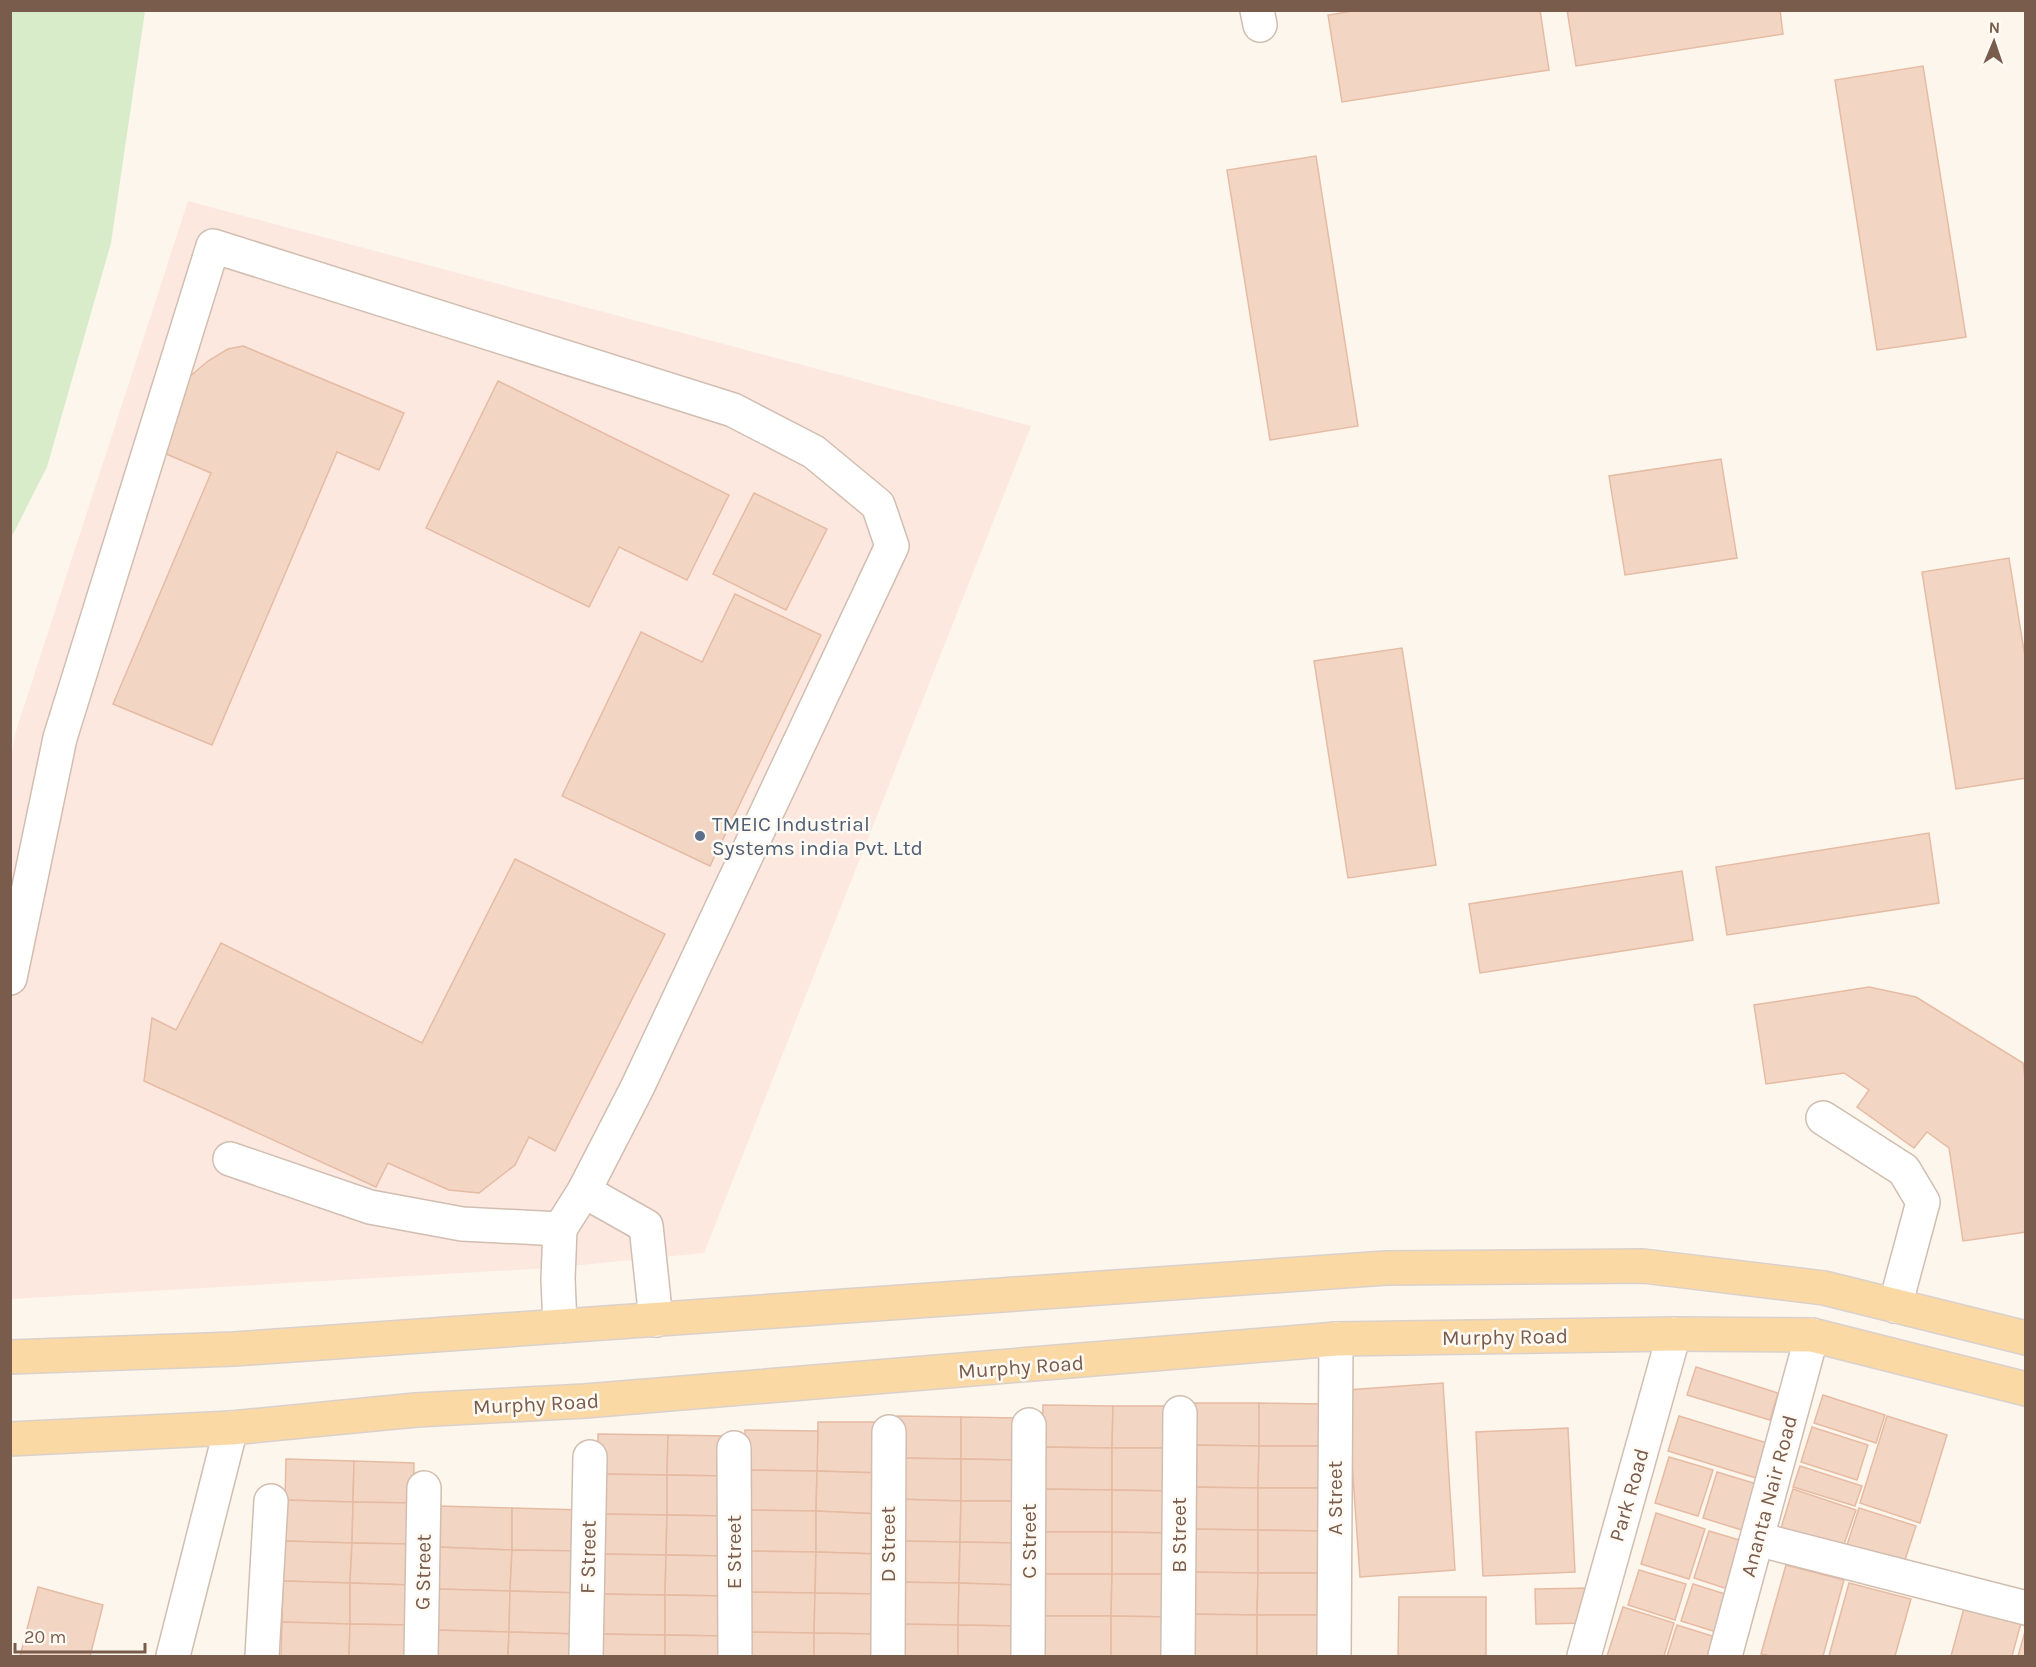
<svg xmlns="http://www.w3.org/2000/svg" width="2036" height="1667" viewBox="0 0 2036 1667" font-family="Karla,sans-serif">
	<style>
		.commercial { fill: #fde8e0 }
		.green { fill: #d8ecc9 }
		.building { fill: #f3d5c3; stroke: #e6bba3; stroke-width: 1.5 }
		.lines { fill: none; stroke-linecap: round; stroke-linejoin: round }
		.minor-casing { stroke: #d1beb0; stroke-width: 36 }
		.major-casing { stroke: #dad1cd; stroke-width: 36 }
		.minor { stroke: #fff; stroke-width: 33 }
		.major { stroke: #fbd9a5; stroke-width: 33 }
		.service-dot { fill: #5c6f8a; stroke: #fffaf3; stroke-width: 2 }
		.labels { text-anchor: middle; dominant-baseline: central; stroke-width: 5; stroke-linejoin: round; paint-order: stroke }
		.service-label { font-size: 21px; fill: #4e5e75; stroke: #fffaf3; text-anchor: start }
		.street-label { font-size: 21px; fill: #7a5c4d; stroke: #fffaf3 }
	</style>
	<rect width="100%" height="100%" fill="#fdf6ec"/>
	<path class="commercial" d="M 188,201 L 1031,426 L 704,1253 L 550,1268 L 11,1299 L 10,767 L 15,734 Z"/>
	<path class="green" d="M 11,10 L 145,11 L 111,243 L 47,467 L 11,538 Z"/>
	<g class="building">
		<path d="M 1359,10 L 1540,10 L 1549,70 L 1342,102 L 1328,15 Z"/>
		<path d="M 1567,10 L 1780,10 L 1783,34 L 1576,66 Z"/>
		<path d="M 1923,66 L 1966,337 L 1877,350 L 1835,80 Z"/>
		<path d="M 1316,156 L 1358,426 L 1270,440 L 1227,170 Z"/>
		<path d="M 243,346 L 404,413 L 379,470 L 337,452 L 212,745 L 113,704 L 211,473 L 157,450 L 187,379 L 208,361 L 228,349 Z"/>
		<path d="M 498,381 L 729,495 L 687,580 L 619,547 L 589,607 L 426,528 Z"/>
		<path d="M 1721,459 L 1737,558 L 1625,575 L 1609,476 Z"/>
		<path d="M 754,493 L 827,529 L 786,610 L 713,574 Z"/>
		<path d="M 2009,558 L 2026,663 L 2026,778 L 1956,789 L 1922,572 Z"/>
		<path d="M 735,594 L 821,635 L 710,866 L 562,796 L 641,632 L 702,662 Z"/>
		<path d="M 1402,648 L 1436,865 L 1348,878 L 1314,661 Z"/>
		<path d="M 1929,833 L 1939,903 L 1727,935 L 1716,867 Z"/>
		<path d="M 515,859 L 665,934 L 555,1151 L 529,1137 L 515,1165 L 479,1193 L 449,1190 L 388,1163 L 376,1187 L 144,1081 L 152,1018 L 176,1030 L 221,943 L 422,1043 Z"/>
		<path d="M 1682,871 L 1693,940 L 1480,973 L 1469,904 Z"/>
		<path d="M 1869,987 L 1916,997 L 2023,1063 L 2026,1085 L 2026,1232 L 1963,1241 L 1949,1148 L 1927,1132 L 1914,1148 L 1857,1107 L 1869,1090 L 1844,1073 L 1766,1084 L 1754,1005 Z"/>
		<path d="M 1696,1367 L 1778,1393 L 1770,1420 L 1687,1395 Z"/>
		<path d="M 1443,1383 L 1455,1570 L 1360,1577 L 1347,1390 Z"/>
		<path d="M 1823,1395 L 1885,1415 L 1876,1443 L 1814,1423 Z"/>
		<path d="M 1190,1403 L 1259,1403 L 1259,1446 L 1190,1445 Z"/>
		<path d="M 1259,1403 L 1326,1404 L 1325,1446 L 1259,1446 Z"/>
		<path d="M 1043,1405 L 1113,1406 L 1112,1448 L 1042,1447 Z"/>
		<path d="M 1113,1406 L 1174,1406 L 1173,1448 L 1112,1448 Z"/>
		<path d="M 897,1416 L 961,1417 L 961,1459 L 896,1458 Z"/>
		<path d="M 1679,1416 L 1767,1443 L 1756,1478 L 1668,1451 Z"/>
		<path d="M 1887,1416 L 1947,1435 L 1920,1523 L 1860,1503 Z"/>
		<path d="M 961,1417 L 1023,1418 L 1022,1460 L 961,1459 Z"/>
		<path d="M 818,1422 L 881,1422 L 880,1473 L 817,1471 Z"/>
		<path d="M 1812,1427 L 1868,1445 L 1857,1480 L 1801,1462 Z"/>
		<path d="M 1568,1428 L 1575,1572 L 1483,1576 L 1476,1432 Z"/>
		<path d="M 745,1430 L 818,1431 L 817,1471 L 744,1470 Z"/>
		<path d="M 598,1434 L 668,1435 L 667,1475 L 598,1474 Z"/>
		<path d="M 668,1435 L 728,1436 L 727,1476 L 667,1475 Z"/>
		<path d="M 1190,1445 L 1259,1446 L 1258,1488 L 1190,1487 Z"/>
		<path d="M 1259,1446 L 1325,1446 L 1325,1488 L 1258,1488 Z"/>
		<path d="M 1042,1447 L 1112,1448 L 1112,1490 L 1042,1489 Z"/>
		<path d="M 1112,1448 L 1173,1448 L 1173,1491 L 1112,1490 Z"/>
		<path d="M 1669,1457 L 1713,1470 L 1698,1516 L 1655,1503 Z"/>
		<path d="M 896,1458 L 961,1459 L 961,1501 L 896,1499 Z"/>
		<path d="M 286,1459 L 354,1461 L 353,1502 L 285,1500 Z"/>
		<path d="M 961,1459 L 1022,1460 L 1021,1501 L 961,1501 Z"/>
		<path d="M 354,1461 L 414,1463 L 413,1503 L 353,1502 Z"/>
		<path d="M 1800,1466 L 1862,1486 L 1855,1506 L 1793,1487 Z"/>
		<path d="M 744,1470 L 817,1471 L 816,1511 L 744,1510 Z"/>
		<path d="M 817,1471 L 880,1473 L 880,1514 L 816,1511 Z"/>
		<path d="M 1717,1472 L 1760,1485 L 1745,1531 L 1703,1518 Z"/>
		<path d="M 598,1474 L 667,1475 L 667,1515 L 598,1514 Z"/>
		<path d="M 667,1475 L 727,1476 L 727,1516 L 667,1515 Z"/>
		<path d="M 1190,1487 L 1258,1488 L 1258,1530 L 1189,1529 Z"/>
		<path d="M 1258,1488 L 1325,1488 L 1325,1531 L 1258,1530 Z"/>
		<path d="M 1042,1489 L 1112,1490 L 1112,1532 L 1042,1532 Z"/>
		<path d="M 1793,1489 L 1856,1510 L 1843,1547 L 1781,1528 Z"/>
		<path d="M 1112,1490 L 1173,1491 L 1172,1533 L 1112,1532 Z"/>
		<path d="M 896,1499 L 961,1501 L 960,1542 L 895,1541 Z"/>
		<path d="M 285,1500 L 353,1502 L 352,1543 L 284,1541 Z"/>
		<path d="M 961,1501 L 1021,1501 L 1020,1543 L 960,1542 Z"/>
		<path d="M 353,1502 L 413,1503 L 412,1544 L 352,1543 Z"/>
		<path d="M 439,1506 L 512,1508 L 512,1550 L 438,1547 Z"/>
		<path d="M 512,1508 L 583,1510 L 581,1551 L 512,1550 Z"/>
		<path d="M 1859,1508 L 1916,1526 L 1903,1566 L 1846,1548 Z"/>
		<path d="M 744,1510 L 816,1511 L 816,1552 L 743,1551 Z"/>
		<path d="M 816,1511 L 880,1514 L 879,1554 L 816,1552 Z"/>
		<path d="M 1656,1513 L 1705,1529 L 1689,1579 L 1641,1564 Z"/>
		<path d="M 598,1514 L 667,1515 L 666,1555 L 597,1554 Z"/>
		<path d="M 667,1515 L 727,1516 L 726,1556 L 666,1555 Z"/>
		<path d="M 1189,1529 L 1258,1530 L 1258,1573 L 1189,1572 Z"/>
		<path d="M 1258,1530 L 1325,1531 L 1324,1573 L 1258,1573 Z"/>
		<path d="M 1709,1531 L 1753,1544 L 1737,1592 L 1694,1578 Z"/>
		<path d="M 1042,1532 L 1112,1532 L 1112,1574 L 1041,1574 Z"/>
		<path d="M 1112,1532 L 1172,1533 L 1172,1574 L 1112,1574 Z"/>
		<path d="M 284,1541 L 352,1543 L 350,1583 L 283,1581 Z"/>
		<path d="M 895,1541 L 960,1542 L 959,1583 L 894,1582 Z"/>
		<path d="M 960,1542 L 1020,1543 L 1020,1585 L 959,1583 Z"/>
		<path d="M 352,1543 L 412,1544 L 411,1585 L 350,1583 Z"/>
		<path d="M 438,1547 L 512,1550 L 510,1591 L 437,1589 Z"/>
		<path d="M 512,1550 L 581,1551 L 580,1593 L 510,1591 Z"/>
		<path d="M 743,1551 L 816,1552 L 815,1593 L 742,1592 Z"/>
		<path d="M 816,1552 L 879,1554 L 878,1594 L 815,1593 Z"/>
		<path d="M 597,1554 L 666,1555 L 665,1595 L 596,1594 Z"/>
		<path d="M 666,1555 L 726,1556 L 726,1596 L 665,1595 Z"/>
		<path d="M 1786,1565 L 1844,1580 L 1823,1656 L 1771,1656 L 1761,1654 Z"/>
		<path d="M 1639,1570 L 1686,1584 L 1675,1620 L 1628,1605 Z"/>
		<path d="M 1189,1572 L 1258,1573 L 1257,1615 L 1188,1614 Z"/>
		<path d="M 1258,1573 L 1324,1573 L 1324,1615 L 1257,1615 Z"/>
		<path d="M 1041,1574 L 1112,1574 L 1111,1616 L 1041,1616 Z"/>
		<path d="M 1112,1574 L 1172,1574 L 1172,1617 L 1111,1616 Z"/>
		<path d="M 283,1581 L 350,1583 L 350,1624 L 282,1622 Z"/>
		<path d="M 894,1582 L 959,1583 L 958,1625 L 894,1624 Z"/>
		<path d="M 350,1583 L 411,1585 L 410,1625 L 350,1624 Z"/>
		<path d="M 959,1583 L 1020,1585 L 1019,1626 L 958,1625 Z"/>
		<path d="M 1849,1583 L 1911,1599 L 1895,1656 L 1829,1656 Z"/>
		<path d="M 1693,1584 L 1738,1598 L 1726,1635 L 1681,1621 Z"/>
		<path d="M 38,1587 L 103,1605 L 90,1656 L 20,1656 Z"/>
		<path d="M 1589,1588 L 1590,1623 L 1536,1624 L 1535,1589 Z"/>
		<path d="M 437,1589 L 510,1591 L 509,1632 L 435,1630 Z"/>
		<path d="M 510,1591 L 580,1593 L 579,1634 L 509,1632 Z"/>
		<path d="M 742,1592 L 815,1593 L 814,1633 L 742,1632 Z"/>
		<path d="M 815,1593 L 878,1594 L 878,1634 L 814,1633 Z"/>
		<path d="M 596,1594 L 665,1595 L 665,1635 L 595,1634 Z"/>
		<path d="M 665,1595 L 726,1596 L 725,1636 L 665,1635 Z"/>
		<path d="M 1399,1597 L 1486,1597 L 1486,1656 L 1398,1656 Z"/>
		<path d="M 1623,1607 L 1674,1623 L 1664,1656 L 1607,1656 Z"/>
		<path d="M 1964,1608 L 2021,1623 L 2012,1656 L 1951,1656 Z"/>
		<path d="M 1188,1614 L 1257,1615 L 1257,1656 L 1188,1656 Z"/>
		<path d="M 1257,1615 L 1324,1615 L 1323,1656 L 1257,1656 Z"/>
		<rect x="1041" y="1616" width="70" height="40"/>
		<path d="M 1111,1616 L 1172,1617 L 1172,1656 L 1111,1656 Z"/>
		<path d="M 282,1622 L 350,1624 L 349,1656 L 281,1656 Z"/>
		<path d="M 350,1624 L 410,1625 L 409,1656 L 349,1656 Z"/>
		<path d="M 894,1624 L 958,1625 L 958,1656 L 894,1656 Z"/>
		<path d="M 958,1625 L 1019,1626 L 1018,1656 L 958,1656 Z"/>
		<path d="M 1677,1625 L 1725,1640 L 1720,1656 L 1667,1656 Z"/>
		<path d="M 2026,1628 L 2026,1656 L 2018,1656 Z"/>
		<path d="M 435,1630 L 509,1632 L 508,1656 L 435,1656 Z"/>
		<path d="M 509,1632 L 579,1634 L 578,1656 L 508,1656 Z"/>
		<path d="M 742,1632 L 814,1633 L 814,1656 L 741,1656 Z"/>
		<path d="M 814,1633 L 878,1634 L 878,1656 L 814,1656 Z"/>
		<path d="M 595,1634 L 665,1635 L 665,1656 L 595,1656 Z"/>
		<path d="M 665,1635 L 725,1636 L 725,1656 L 665,1656 Z"/>
	</g>
	<g class="lines">
		<g class="minor-casing">
			<g id="minor">
				<path d="M 1257,10 L 1260,25"/>
				<path d="M 10,978 L 60,738 L 213,246 L 733,410 L 814,452 L 878,505 L 892,546 L 637,1088 L 584,1191 L 560,1229 L 558,1279 L 560,1326"/>
				<path d="M 1823,1118 L 1904,1170 L 1923,1202 L 1895,1306"/>
				<path d="M 230,1159 L 370,1207 L 462,1224 L 560,1229"/>
				<path d="M 584,1191 L 646,1226 L 656,1320"/>
				<path d="M 734,1448 L 735,1656"/>
				<path d="M 1757,1539 L 2026,1608"/>
				<path d="M 173,1656 L 231,1428"/>
				<path d="M 262,1656 L 271,1501"/>
				<path d="M 421,1656 L 424,1488"/>
				<path d="M 586,1656 L 590,1457"/>
				<path d="M 888,1656 L 889,1432"/>
				<path d="M 1028,1656 L 1029,1425"/>
				<path d="M 1178,1656 L 1180,1413"/>
				<path d="M 1334,1656 L 1336,1339"/>
				<path d="M 1584,1656 L 1674,1334"/>
				<path d="M 1725,1656 L 1812,1335"/>
			</g>
		</g>
		<g class="major-casing">
			<g id="major">
				<path d="M 10,1357 L 234,1349 L 1386,1268 L 1643,1266 L 1824,1288 L 2026,1338"/>
				<path d="M 10,1439 L 231,1428 L 416,1410 L 585,1401 L 1336,1339 L 1674,1334 L 1812,1335 L 2026,1389"/>
			</g>
		</g>
		<use href="#minor" class="minor"/>
		<use href="#major" class="major"/>
	</g>
	<circle class="service-dot" cx="700" cy="836" r="6"/>
	<g class="labels">
		<g class="service-label">
			<text x="712" y="824">TMEIC Industrial<tspan x="712" dy="24">Systems india Pvt. Ltd</tspan></text>
		</g>
		<g class="street-label">
			<text transform="translate(1505 1337) rotate(-1)">Murphy Road</text>
			<text transform="translate(1021 1367) rotate(-4)">Murphy Road</text>
			<text transform="translate(536 1404) rotate(-3)">Murphy Road</text>
			<text transform="translate(1629 1495) rotate(-74)">Park Road</text>
			<text transform="translate(1769 1496) rotate(-75)">Ananta Nair Road</text>
			<text transform="translate(1335 1498) rotate(-90)">A Street</text>
			<text transform="translate(1179 1535) rotate(-90)">B Street</text>
			<text transform="translate(1029 1541) rotate(-90)">C Street</text>
			<text transform="translate(888 1544) rotate(-90)">D Street</text>
			<text transform="translate(734 1552) rotate(-90)">E Street</text>
			<text transform="translate(588 1557) rotate(-89)">F Street</text>
			<text transform="translate(423 1572) rotate(-89)">G Street</text>
		</g>
	</g>
	<rect width="2036" height="1667" fill="none" stroke="#7a5c4d" stroke-width="24"/>
	<g transform="translate(1994 42) rotate(2)" stroke="#fffaf3" stroke-width="4.5" paint-order="stroke">
	<path d="M0-4.5L10 22L0 15L-10 22Z" fill="#7a5c4d"/>
	<text y="-9" font-size="16" font-weight="bold" text-anchor="middle" fill="#7a5c4d">N</text>
	</g>
	<path d="M15 1643v9h130v-9" fill="none" stroke="#7a5c4d" stroke-width="3"/>
	<text x="24" y="1643" font-size="18" fill="#7a5c4d" stroke="#fffaf3" stroke-width="4.5" paint-order="stroke">20 m</text>
</svg>
